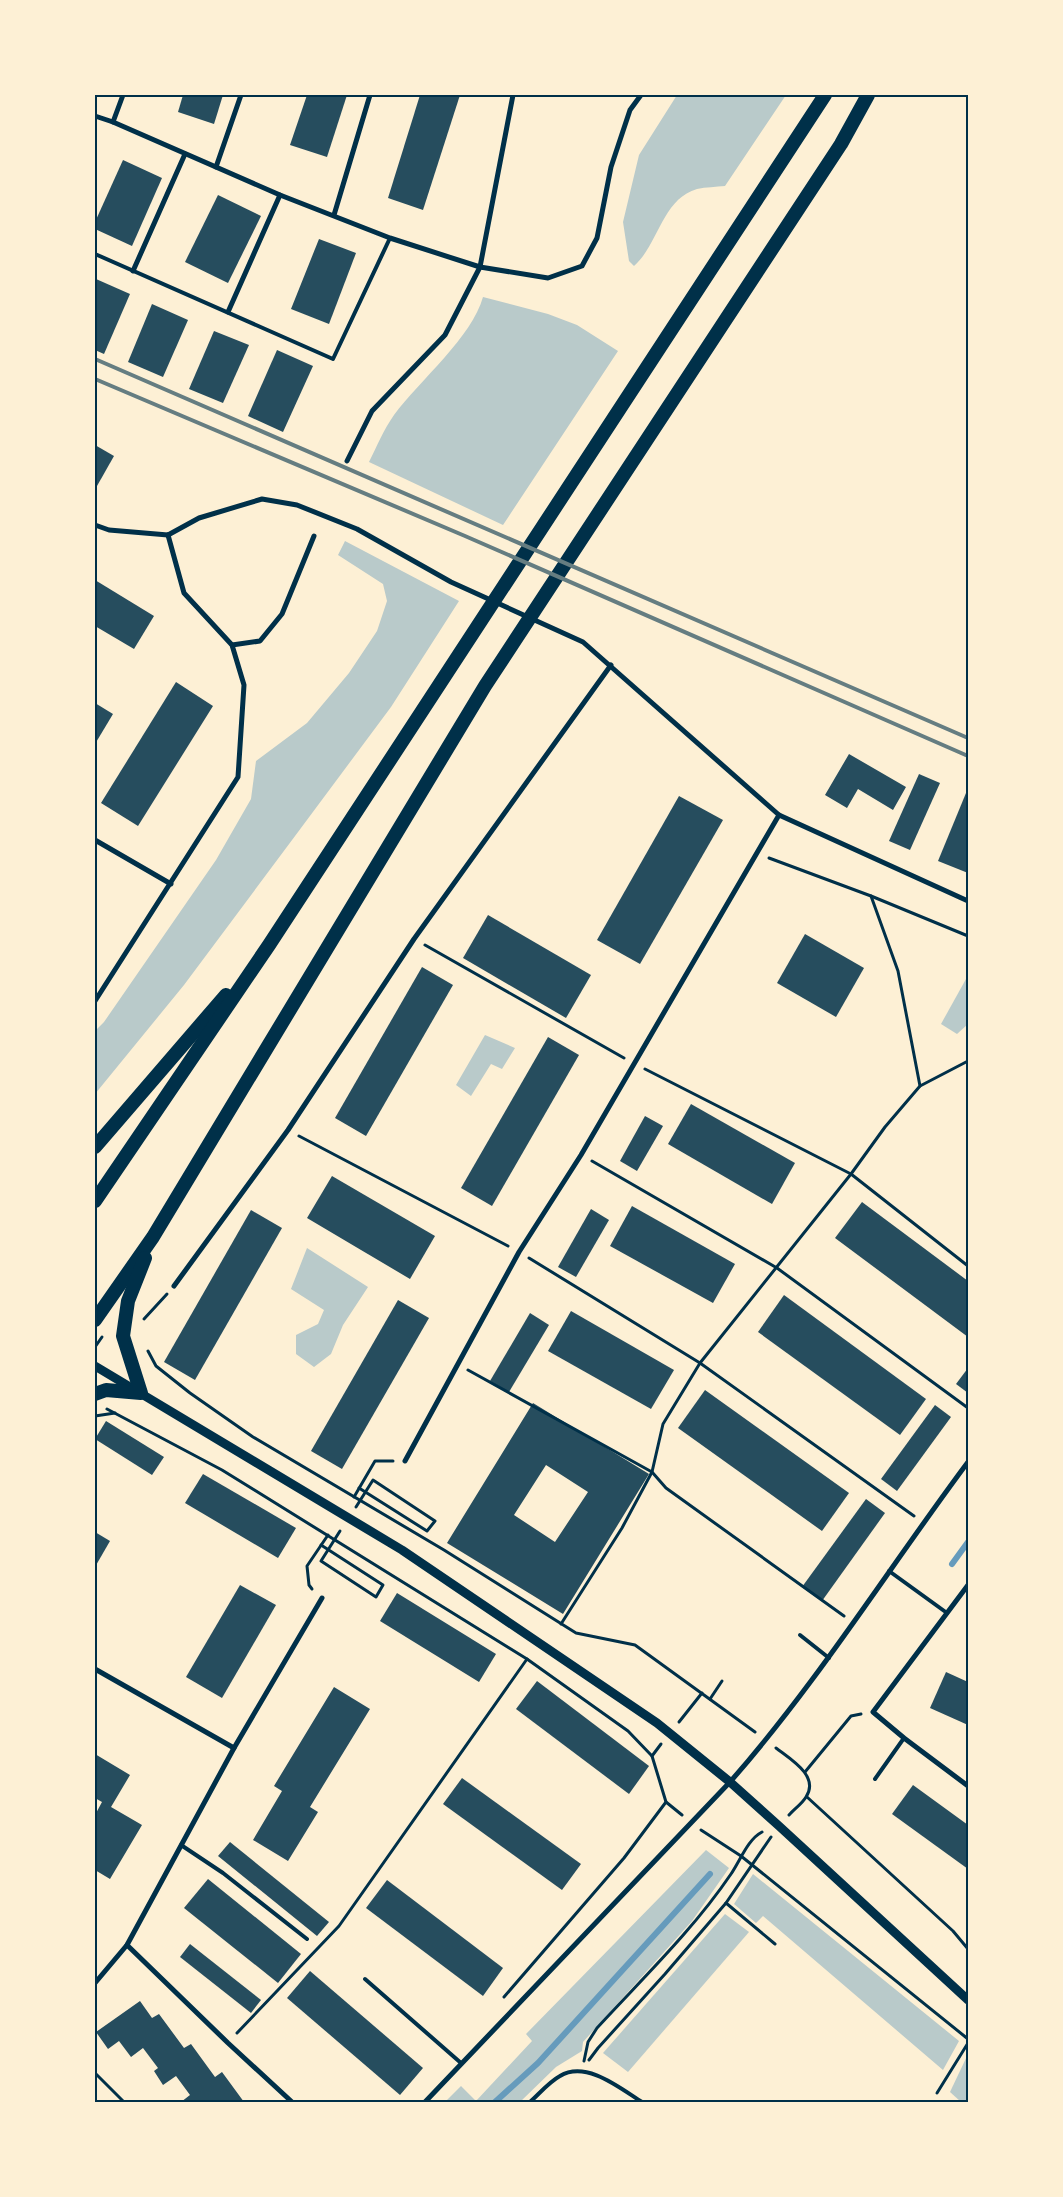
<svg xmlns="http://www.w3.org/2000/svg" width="1063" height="2197" viewBox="0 0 1063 2197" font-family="Montserrat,sans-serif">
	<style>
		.green { fill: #b9caca }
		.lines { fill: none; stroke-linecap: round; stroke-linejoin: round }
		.stream { stroke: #669bbc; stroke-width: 6 }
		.building { fill: #264d5e; fill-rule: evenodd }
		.path { stroke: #003049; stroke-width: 3 }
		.service { stroke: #003049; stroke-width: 4 }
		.minor { stroke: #003049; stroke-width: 5 }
		.tertiary { stroke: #003049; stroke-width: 9 }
		.trunk { stroke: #003049; stroke-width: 14 }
		.rail { stroke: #657d81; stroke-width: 4 }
		.neatline { fill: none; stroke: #003049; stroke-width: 2 }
	</style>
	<rect width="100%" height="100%" fill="#fdf0d5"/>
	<g class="green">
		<path d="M 677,95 L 786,95 L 725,186 C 716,187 706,187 697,189 C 662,199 659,244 634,266 L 629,261 L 623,222 L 639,155 Z"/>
		<path d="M 483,297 L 548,314 L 577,325 L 618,351 L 503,525 L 369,462 C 377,446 384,429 394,415 C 420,380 472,337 483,297 Z"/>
		<path d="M 345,541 L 459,601 L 391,707 L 301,828 L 184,985 L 95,1094 L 95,1031 L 104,1022 L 216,860 L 251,799 L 256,761 L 307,723 L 349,673 L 377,631 L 387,601 L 383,584 L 338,555 Z"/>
		<path d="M 966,979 L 968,981 L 968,1024 L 957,1034 L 941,1024 Z"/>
		<path d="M 485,1035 L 515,1048 L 502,1069 L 491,1064 L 471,1096 L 456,1085 Z"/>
		<path d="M 307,1248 L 368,1287 L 343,1325 L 331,1354 L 314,1367 L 296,1354 L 296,1335 L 318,1324 L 324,1310 L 291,1289 Z"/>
		<path d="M 706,1850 L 729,1868 L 692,1921 L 583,2042 L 582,2051 L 556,2067 L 520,2102 L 445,2102 L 461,2086 L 476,2101 L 532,2041 L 526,2034 Z"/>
		<path d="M 753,1874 L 959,2041 L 943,2070 L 763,1916 L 756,1923 L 734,1904 Z"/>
		<path d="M 725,1914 L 749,1932 L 628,2072 L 603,2053 Z"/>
		<path d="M 968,2054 L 968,2102 L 961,2102 L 950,2092 Z"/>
	</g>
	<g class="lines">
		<g class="stream">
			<path d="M 952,1564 L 968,1542"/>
			<path d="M 495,2102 L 538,2063 L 710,1874"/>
		</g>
	</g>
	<g class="building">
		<path d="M 183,95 L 223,95 L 214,124 L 178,112 Z"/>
		<path d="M 307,95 L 347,95 L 327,157 L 290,145 Z"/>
		<path d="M 420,95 L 460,95 L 423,210 L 388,198 Z"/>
		<path d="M 123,160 L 162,178 L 132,246 L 95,229 L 95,222 Z"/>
		<path d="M 218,195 L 261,216 L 228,283 L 185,262 Z"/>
		<path d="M 319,239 L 356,253 L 329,324 L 291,309 Z"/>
		<path d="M 96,279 L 130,294 L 104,354 L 95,350 Z"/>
		<path d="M 152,304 L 188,320 L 163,377 L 128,362 Z"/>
		<path d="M 214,331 L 249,345 L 223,403 L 189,389 Z"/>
		<path d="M 277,350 L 313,366 L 283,432 L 248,416 Z"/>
		<path d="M 95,445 L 114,456 L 97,486 L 95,485 Z"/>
		<path d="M 95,580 L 154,616 L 134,649 L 95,626 Z"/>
		<path d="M 176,682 L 213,706 L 138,826 L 101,803 Z"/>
		<path d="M 95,703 L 113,714 L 95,744 Z"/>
		<path d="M 849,754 L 906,787 L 893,810 L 858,789 L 847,808 L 825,795 Z"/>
		<path d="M 919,774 L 940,783 L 910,850 L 889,841 Z"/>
		<path d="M 966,793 L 968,794 L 968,873 L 938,861 Z"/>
		<path d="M 679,796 L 723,820 L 640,964 L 597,940 Z"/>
		<path d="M 488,915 L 591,975 L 566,1018 L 463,958 Z"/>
		<path d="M 805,934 L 864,968 L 836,1017 L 777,983 Z"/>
		<path d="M 422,967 L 453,985 L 366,1136 L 335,1118 Z"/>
		<path d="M 548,1037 L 579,1055 L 492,1206 L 461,1188 Z"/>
		<path d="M 691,1104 L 795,1163 L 772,1204 L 668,1144 Z"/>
		<path d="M 645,1116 L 663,1126 L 637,1171 L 620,1161 Z"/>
		<path d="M 332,1176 L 435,1236 L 410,1279 L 307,1218 Z"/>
		<path d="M 862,1202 L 968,1281 L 968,1337 L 835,1238 Z"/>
		<path d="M 632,1206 L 735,1264 L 713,1303 L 610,1246 Z"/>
		<path d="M 591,1209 L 609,1220 L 576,1277 L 558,1267 Z"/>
		<path d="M 251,1210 L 282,1228 L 195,1380 L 164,1362 Z"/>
		<path d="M 784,1295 L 926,1399 L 900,1435 L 758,1332 Z"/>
		<path d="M 398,1300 L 429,1318 L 342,1469 L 311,1451 Z"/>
		<path d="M 571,1311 L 674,1370 L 651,1409 L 548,1351 Z"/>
		<path d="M 530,1313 L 549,1325 L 509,1392 L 490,1381 Z"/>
		<path d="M 968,1368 L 968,1393 L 956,1384 Z"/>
		<path d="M 705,1390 L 849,1493 L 822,1531 L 678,1428 Z"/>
		<path d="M 533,1403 L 649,1474 L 563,1614 L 447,1543 ZM 546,1465 L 588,1492 L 555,1542 L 514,1515 Z"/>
		<path d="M 935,1405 L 951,1417 L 897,1491 L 881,1479 Z"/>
		<path d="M 106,1421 L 164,1457 L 152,1475 L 95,1439 Z"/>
		<path d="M 203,1474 L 296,1528 L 278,1558 L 185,1503 Z"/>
		<path d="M 866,1499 L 885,1513 L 822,1601 L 802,1587 Z"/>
		<path d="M 95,1532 L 110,1541 L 95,1567 Z"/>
		<path d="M 240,1585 L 276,1605 L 222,1698 L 186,1677 Z"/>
		<path d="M 397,1593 L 496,1654 L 479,1682 L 380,1621 Z"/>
		<path d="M 946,1672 L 968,1682 L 968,1725 L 930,1708 Z"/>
		<path d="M 537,1681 L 649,1766 L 629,1794 L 516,1709 Z"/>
		<path d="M 334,1687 L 370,1709 L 310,1807 L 318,1812 L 288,1861 L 253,1840 L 282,1791 L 274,1786 Z"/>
		<path d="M 95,1754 L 130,1775 L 111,1807 L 142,1825 L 110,1879 L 95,1870 L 95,1815 L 102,1802 L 95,1798 Z"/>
		<path d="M 462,1778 L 581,1864 L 562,1890 L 443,1804 Z"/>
		<path d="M 913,1785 L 968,1825 L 968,1869 L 892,1814 Z"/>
		<path d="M 230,1842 L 329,1922 L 317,1936 L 218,1856 Z"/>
		<path d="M 208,1879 L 301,1954 L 278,1983 L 184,1908 Z"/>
		<path d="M 387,1880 L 503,1968 L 483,1996 L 366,1908 Z"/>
		<path d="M 190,1944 L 261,2000 L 251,2013 L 180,1957 Z"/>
		<path d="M 310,1971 L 423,2068 L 400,2095 L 287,1998 Z"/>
		<path d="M 140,2001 L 152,2018 L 159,2014 L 184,2048 L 191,2044 L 215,2077 L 222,2072 L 244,2102 L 181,2102 L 190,2095 L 176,2076 L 163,2085 L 154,2071 L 158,2068 L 143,2048 L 131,2057 L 119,2041 L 108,2049 L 96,2032 Z"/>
	</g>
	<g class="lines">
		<g class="path">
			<path d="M 769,858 L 871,896 L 968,936"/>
			<path d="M 425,945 L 624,1058"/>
			<path d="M 645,1069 L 851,1174 L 968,1266"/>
			<path d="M 920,1086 L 968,1061"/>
			<path d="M 299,1136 L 508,1246"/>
			<path d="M 592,1161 L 777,1268 L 968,1408"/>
			<path d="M 529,1258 L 700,1363 L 914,1516"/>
			<path d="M 144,1319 L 167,1294"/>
			<path d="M 95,1347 L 102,1337"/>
			<path d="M 148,1351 L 156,1366 L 190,1393 L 253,1437 L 444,1550 L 576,1633 L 635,1645 L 755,1732"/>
			<path d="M 468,1370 L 652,1472 L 622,1528 L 561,1624"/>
			<path d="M 107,1409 L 222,1470 L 527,1659 L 628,1731 L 652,1756 L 666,1802 L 682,1815"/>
			<path d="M 95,1416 L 115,1413"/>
			<path d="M 354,1497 L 375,1461 L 393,1461"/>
			<path d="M 356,1507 L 373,1480 L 435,1521 L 427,1531 L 359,1488"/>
			<path d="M 321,1545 L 383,1585 L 376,1597 L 321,1561 L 340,1531"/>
			<path d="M 312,1589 L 309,1585 L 307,1566 L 328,1535"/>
			<path d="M 844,1616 L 666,1488 L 652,1472 L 663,1424 L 700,1363 L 851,1174 L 885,1127 L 920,1086 L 898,971 L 871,896"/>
			<path d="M 710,1699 L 722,1681"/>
			<path d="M 679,1722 L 702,1693"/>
			<path d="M 776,1748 C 790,1759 820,1776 806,1797 C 802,1804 794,1809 789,1815"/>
			<path d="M 652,1756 L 661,1744"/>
			<path d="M 805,1772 L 851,1716 L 861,1714"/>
			<path d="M 807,1797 L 953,1931 L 968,1949"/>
			<path d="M 701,1830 L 741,1856 L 968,2039"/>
			<path d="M 726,1903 L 775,1944"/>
			<path d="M 504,1997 L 624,1858 L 666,1802"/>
			<path d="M 237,2033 L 339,1926 L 527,1659"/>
			<path d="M 589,2060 L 598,2048 L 665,1974 L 726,1903 L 771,1837"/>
			<path d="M 584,2061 L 588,2042 L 597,2028 C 643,1978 693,1930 731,1874 C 740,1861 748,1839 762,1832"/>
			<path d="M 95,2073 L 124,2102"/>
			<path d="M 937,2093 L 968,2043"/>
		</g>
		<g class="service">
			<path d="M 95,254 L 333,359 L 390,238"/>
			<path d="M 889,1571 L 947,1613"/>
			<path d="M 800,1635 L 829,1658"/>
			<path d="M 875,1779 L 904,1738"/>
			<path d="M 181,1845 L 223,1873 L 307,1939"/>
			<path d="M 365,1979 L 461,2063"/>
			<path d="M 530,2102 C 539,2094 549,2082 560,2076 C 586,2060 620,2088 642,2102"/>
		</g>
		<g class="minor">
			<path d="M 95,116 L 113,122 L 280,195 L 390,238 L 480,267 L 548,278 L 582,266 L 597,238 L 611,167 L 630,110 L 641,95"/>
			<path d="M 113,122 L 123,95"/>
			<path d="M 216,167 L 241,95"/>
			<path d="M 334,215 L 370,95"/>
			<path d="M 133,271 L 185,154"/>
			<path d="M 228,312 L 280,195"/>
			<path d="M 347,461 L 372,411 L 445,335 L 480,267 L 513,95"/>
			<path d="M 95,525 L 109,530 L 168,535"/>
			<path d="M 168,535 L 199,518 L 262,499 L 297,505 L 357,529 L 451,582 L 583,642 L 779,815 L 968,901"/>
			<path d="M 232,645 L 260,641 L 282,614 L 314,536"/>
			<path d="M 95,840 L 171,884"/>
			<path d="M 95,1001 L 238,777 L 244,685 L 232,645 L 184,593 L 168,535"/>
			<path d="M 174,1286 L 288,1130 L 414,939 L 611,665"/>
			<path d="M 405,1461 L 519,1252 L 581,1155 L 779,815"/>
			<path d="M 968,1585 L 873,1712 L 904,1738 L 968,1786"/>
			<path d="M 95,1669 L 234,1748"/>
			<path d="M 127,1945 L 228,2043 L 292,2102"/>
			<path d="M 95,1983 L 127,1945 L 234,1748 L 322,1598"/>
			<path d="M 425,2102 L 730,1782 C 818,1682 888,1569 968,1462"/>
		</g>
		<path class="tertiary" d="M 95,1366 L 402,1550 L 657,1723 L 730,1782 L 779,1826 L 968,2000"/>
		<g class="trunk">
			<path d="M 95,1147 L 226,995"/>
			<path d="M 95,1201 L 269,945 L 825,95"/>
			<path d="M 95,1320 L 153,1237 L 485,686 L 841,144 L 868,95"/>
			<path d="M 95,1394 L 106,1390 L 141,1393 L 123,1336 L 128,1301 L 145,1258"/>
		</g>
		<g class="rail">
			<path d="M 95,359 L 968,738"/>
			<path d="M 95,379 L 465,536 L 968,756"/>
		</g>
	</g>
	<rect width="1063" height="2197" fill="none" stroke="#fdf0d5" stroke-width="192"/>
	<rect x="96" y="96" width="871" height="2005" class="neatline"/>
</svg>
